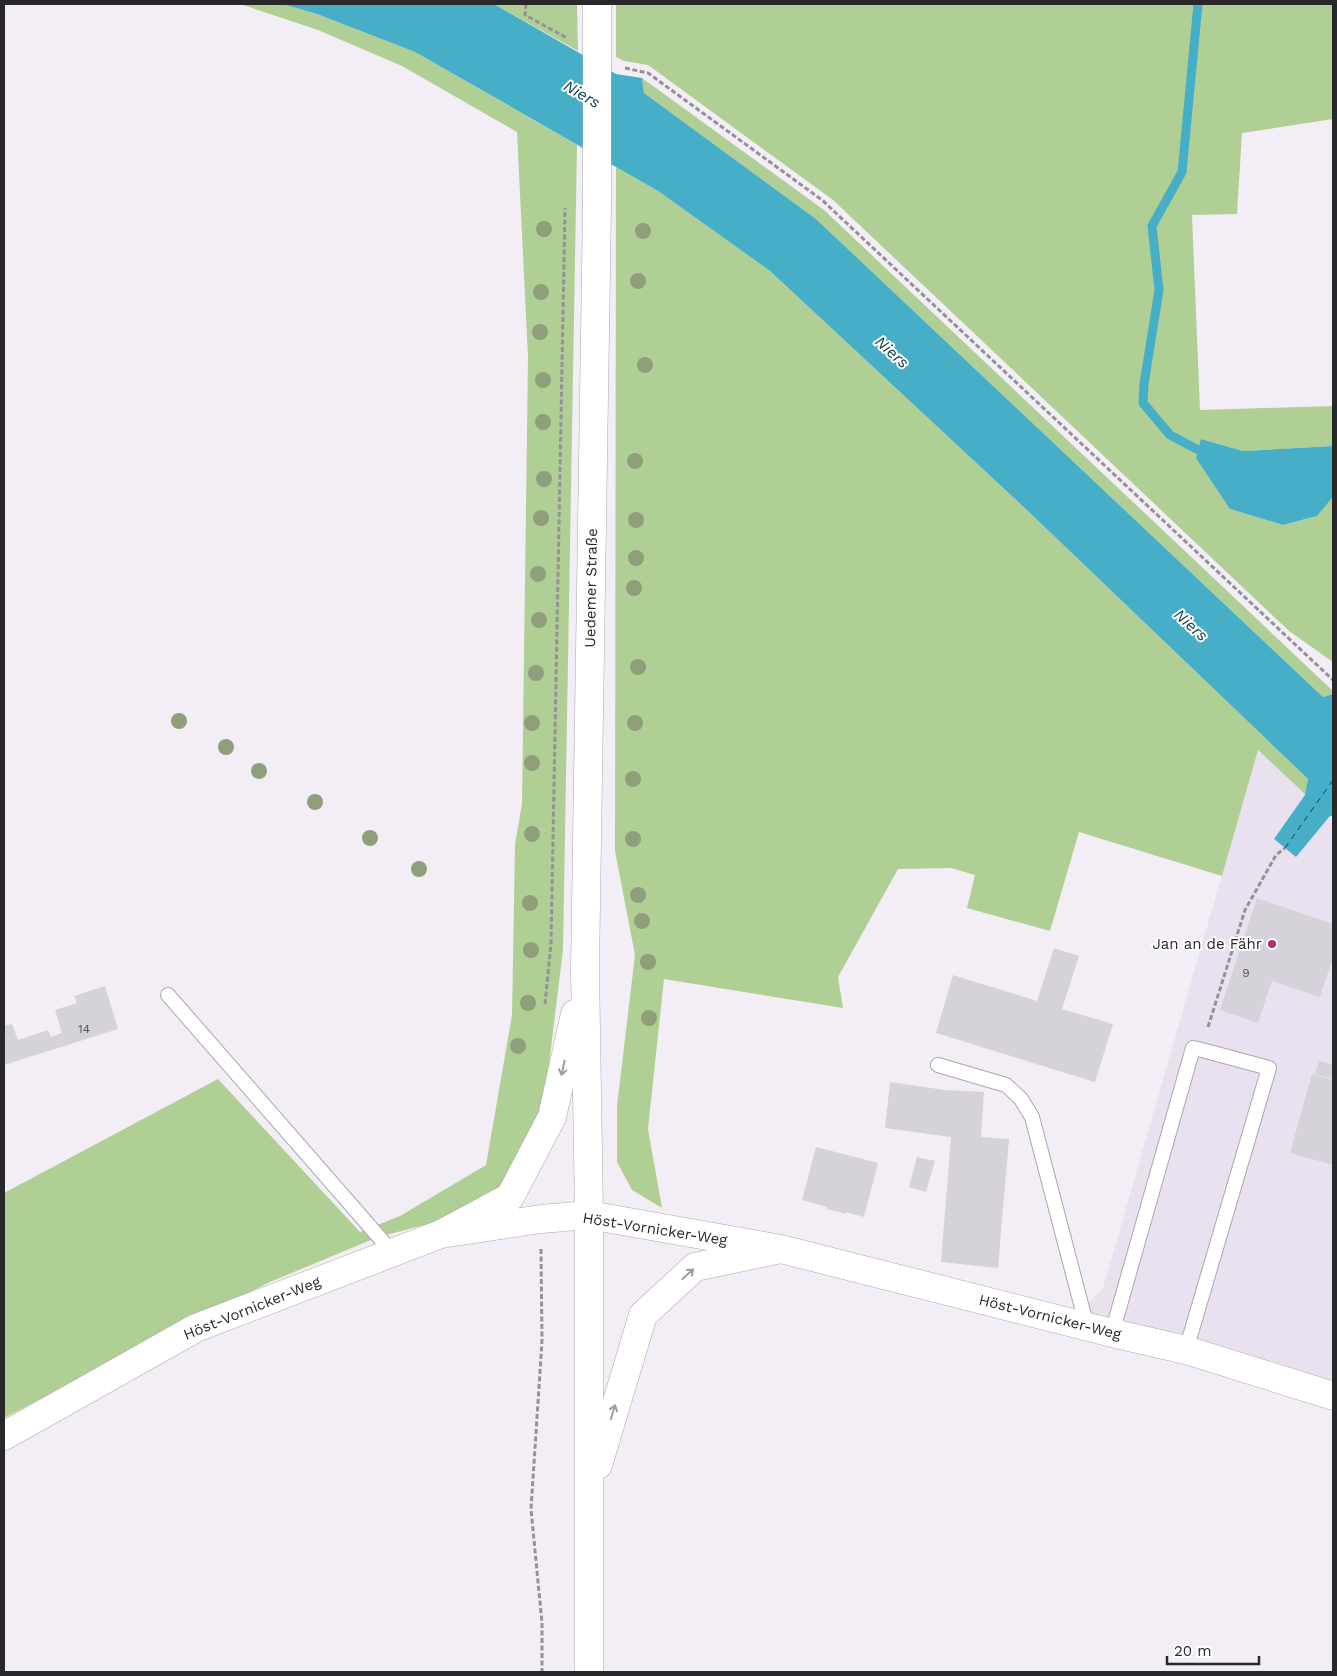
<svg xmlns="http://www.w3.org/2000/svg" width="1337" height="1676" viewBox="0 0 1337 1676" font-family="'Work Sans',sans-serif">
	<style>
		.built { fill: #e9e1ef }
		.green { fill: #b0cf95 }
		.water { fill: #47aec8 }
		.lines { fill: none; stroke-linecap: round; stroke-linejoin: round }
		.stream { stroke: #47aec8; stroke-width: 9 }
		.ferry { stroke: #14414d; stroke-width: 1; stroke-dasharray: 6 5; stroke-linecap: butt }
		.building { fill: #d6d2d9 }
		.service-casing { stroke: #aba7ae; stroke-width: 16 }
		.minor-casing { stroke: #aba7ae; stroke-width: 29 }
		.secondary-casing { stroke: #aba7ae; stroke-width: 29 }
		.path { stroke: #959297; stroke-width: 3; stroke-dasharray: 5 2.5; stroke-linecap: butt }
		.service { stroke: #fff; stroke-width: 14 }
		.minor { stroke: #fff; stroke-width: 28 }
		.secondary { stroke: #fff; stroke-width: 28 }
		.secondary-bridge-casing { stroke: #aba7ae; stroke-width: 29; stroke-linecap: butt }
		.secondary-bridge { stroke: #fff; stroke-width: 28 }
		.tree { fill: #8f9e7b }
		.oneway { stroke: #9e9e9f }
		.poi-dot { fill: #b12e76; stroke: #fff; stroke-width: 2 }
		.labels { text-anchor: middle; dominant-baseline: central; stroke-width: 4; stroke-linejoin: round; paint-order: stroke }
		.number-label { font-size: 12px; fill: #545256 }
		.street-label { font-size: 15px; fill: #28272a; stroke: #fff }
		.poi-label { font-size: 15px; fill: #28272a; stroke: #fff; text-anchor: end }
		.water-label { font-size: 16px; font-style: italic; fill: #14414d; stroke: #fff }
	</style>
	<rect width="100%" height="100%" fill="#f3eef6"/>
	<path class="built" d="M 1258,750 L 1306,795 L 1274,840 L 1296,856 L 1329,817 L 1333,821 L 1333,1396 L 1071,1323 L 1103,1288 Z"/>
	<g class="green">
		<path d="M 240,4 L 282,4 L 317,14 L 415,52 L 577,145 L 563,950 L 544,1105 L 522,1166 L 489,1202 L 463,1215 L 378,1237 L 270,1282 L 124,1355 L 4,1418 L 4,1193 L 218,1079 L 360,1232 L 400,1216 L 486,1165 L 512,1015 L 515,844 L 522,804 L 528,357 L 517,132 L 402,66 L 318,30 Z"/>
		<path d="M 494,4 L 577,4 L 578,51 Z"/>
		<path d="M 616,4 L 1333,4 L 1333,119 L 1242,133 L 1237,214 L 1192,215 L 1200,410 L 1333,406 L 1333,446 L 1243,451 L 1201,439 L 1230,509 L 1283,525 L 1317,516 L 1333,497 L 1333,662 L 1289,631 L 833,200 L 648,65 L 624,61 L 616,57 Z"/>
		<path d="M 642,78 L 824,210 L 1333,691 L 1333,694 L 1323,697 L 816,219 L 644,93 Z"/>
		<path d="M 616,167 L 658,191 L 770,271 L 1030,513 L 1308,779 L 1306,795 L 1258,750 L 1222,876 L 1079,832 L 1050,931 L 967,908 L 975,875 L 951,868 L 898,869 L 838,977 L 843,1008 L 664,979 L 648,1129 L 662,1208 L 632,1190 L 617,1162 L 617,1106 L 635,955 L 615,851 Z"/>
	</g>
	<g class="water">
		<path d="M 282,4 L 494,4 L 616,74 L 642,78 L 644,93 L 816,219 L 1323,697 L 1333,694 L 1333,815 L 1329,817 L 1296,857 L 1274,839 L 1305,795 L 1308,779 L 1030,513 L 770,271 L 658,191 L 415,52 L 317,14 Z"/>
		<path d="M 1201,439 L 1243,451 L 1333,446 L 1333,497 L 1317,516 L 1283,525 L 1230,509 L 1196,458 Z"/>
	</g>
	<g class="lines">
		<path class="stream" d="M 1198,4 L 1182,172 L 1152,226 L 1159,290 L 1144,384 L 1143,403 L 1170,435 L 1208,455"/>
		<path class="ferry" d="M 1285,848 L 1333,780"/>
	</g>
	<g class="building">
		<path d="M 1257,898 L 1333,924 L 1333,957 L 1320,997 L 1272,981 L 1258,1023 L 1220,1010 Z"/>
		<path d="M 1054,948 L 1079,956 L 1062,1009 L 1113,1024 L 1095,1082 L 936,1033 L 953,975 L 1037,1001 Z"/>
		<path d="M 105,986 L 118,1029 L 4,1065 L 4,1026 L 12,1024 L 18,1040 L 48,1030 L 51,1037 L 62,1033 L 55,1010 L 77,1003 L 74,996 Z"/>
		<path d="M 1319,1061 L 1333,1065 L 1333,1079 L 1315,1074 Z"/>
		<path d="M 1312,1074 L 1333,1080 L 1333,1165 L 1290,1153 Z"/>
		<path d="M 890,1082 L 945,1090 L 984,1092 L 981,1137 L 1009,1139 L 998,1268 L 941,1262 L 951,1137 L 885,1128 Z"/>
		<path d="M 816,1147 L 878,1163 L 864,1217 L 846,1212 L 846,1214 L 827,1209 L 827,1207 L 802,1200 Z"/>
		<path d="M 917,1157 L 935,1161 L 926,1192 L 909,1187 Z"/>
	</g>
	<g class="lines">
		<g class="service-casing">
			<g id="service">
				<path d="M 168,995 L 393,1253"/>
				<path d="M 938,1065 L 1006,1085 L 1021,1099 L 1032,1117 L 1087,1327"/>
				<path d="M 1112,1333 L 1193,1048 L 1202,1050 L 1269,1068 L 1186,1350"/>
			</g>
		</g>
		<g class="minor-casing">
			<path id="minor" d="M 4,1436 L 196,1328 L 441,1234 L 541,1219 L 589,1215 L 781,1249 L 1112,1333 L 1186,1350 L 1333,1396"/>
		</g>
		<g class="secondary-casing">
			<g id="secondary">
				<path d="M 441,1234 L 510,1197 L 552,1117 L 575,1014"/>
				<path d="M 598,1465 L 643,1315 L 695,1267 L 781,1249"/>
				<path d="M 589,1672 L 589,1215 L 585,969 L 597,207"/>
			</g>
		</g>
		<g class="path">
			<path d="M 526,4 L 525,15 L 567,38"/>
			<path d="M 625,68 L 648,73 L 822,200 L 1333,680"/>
			<path d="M 545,1004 L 551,944 L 565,208"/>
			<path d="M 1208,1027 L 1245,910 L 1276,855 L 1285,848"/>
			<path d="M 541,1249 L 542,1341 L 531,1509 L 542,1623 L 542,1672"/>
		</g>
		<use href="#service" class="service"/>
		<use href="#minor" class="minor"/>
		<use href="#secondary" class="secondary"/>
		<g class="secondary-bridge-casing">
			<path id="secondary-bridge" d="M 597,4 L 597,207"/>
		</g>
		<use href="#secondary-bridge" class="secondary-bridge"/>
	</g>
	<g class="tree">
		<circle cx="544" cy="229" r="8"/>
		<circle cx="643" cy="231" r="8"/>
		<circle cx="638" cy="281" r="8"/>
		<circle cx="541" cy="292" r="8"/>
		<circle cx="540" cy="332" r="8"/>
		<circle cx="645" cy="365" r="8"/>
		<circle cx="543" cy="380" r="8"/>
		<circle cx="543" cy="422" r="8"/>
		<circle cx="635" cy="461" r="8"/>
		<circle cx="544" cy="479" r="8"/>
		<circle cx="541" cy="518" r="8"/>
		<circle cx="636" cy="520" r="8"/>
		<circle cx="636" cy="558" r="8"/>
		<circle cx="538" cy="574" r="8"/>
		<circle cx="634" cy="588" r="8"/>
		<circle cx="539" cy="620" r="8"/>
		<circle cx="638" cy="667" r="8"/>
		<circle cx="536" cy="673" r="8"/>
		<circle cx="179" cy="721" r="8"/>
		<circle cx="532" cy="723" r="8"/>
		<circle cx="635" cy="723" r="8"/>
		<circle cx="226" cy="747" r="8"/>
		<circle cx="532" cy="763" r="8"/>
		<circle cx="259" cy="771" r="8"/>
		<circle cx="633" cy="779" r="8"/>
		<circle cx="315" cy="802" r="8"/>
		<circle cx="532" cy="834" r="8"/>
		<circle cx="370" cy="838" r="8"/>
		<circle cx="633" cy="839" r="8"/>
		<circle cx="419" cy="869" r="8"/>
		<circle cx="638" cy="895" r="8"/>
		<circle cx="530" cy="903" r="8"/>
		<circle cx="642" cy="921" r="8"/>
		<circle cx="531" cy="950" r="8"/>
		<circle cx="648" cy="962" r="8"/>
		<circle cx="528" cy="1003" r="8"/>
		<circle cx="649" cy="1018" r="8"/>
		<circle cx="518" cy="1046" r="8"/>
	</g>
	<defs><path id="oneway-shaft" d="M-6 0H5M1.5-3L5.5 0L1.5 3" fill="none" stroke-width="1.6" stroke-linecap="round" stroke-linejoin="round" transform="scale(1.25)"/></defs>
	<g class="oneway">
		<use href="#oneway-shaft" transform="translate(563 1068) rotate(102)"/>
		<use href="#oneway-shaft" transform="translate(688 1274) rotate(-42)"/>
		<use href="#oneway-shaft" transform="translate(613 1412) rotate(-73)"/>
	</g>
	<circle class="poi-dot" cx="1272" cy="944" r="5"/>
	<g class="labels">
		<g class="number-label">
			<text x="1246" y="973">9</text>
			<text x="84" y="1029">14</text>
		</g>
		<g class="street-label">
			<text transform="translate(591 588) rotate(-89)">Uedemer Straße</text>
			<text transform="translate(655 1229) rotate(9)">Höst-Vornicker-Weg</text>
			<text transform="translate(252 1308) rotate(-22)">Höst-Vornicker-Weg</text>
			<text transform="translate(1050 1317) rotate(14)">Höst-Vornicker-Weg</text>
		</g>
		<g class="poi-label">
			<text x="1262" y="944">Jan an de Fähr</text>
		</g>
		<g class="water-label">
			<text transform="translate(582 94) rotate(30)">Niers</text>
			<text transform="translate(892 352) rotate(42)">Niers</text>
			<text transform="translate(1191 625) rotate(42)">Niers</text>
		</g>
	</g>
	<rect width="1337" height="1676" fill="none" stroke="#28272a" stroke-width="10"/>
	<path d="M1167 1656v8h92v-8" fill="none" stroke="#28272a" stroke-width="2.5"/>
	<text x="1174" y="1656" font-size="15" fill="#28272a" stroke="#ffffff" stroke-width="4" paint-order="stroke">20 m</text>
</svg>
